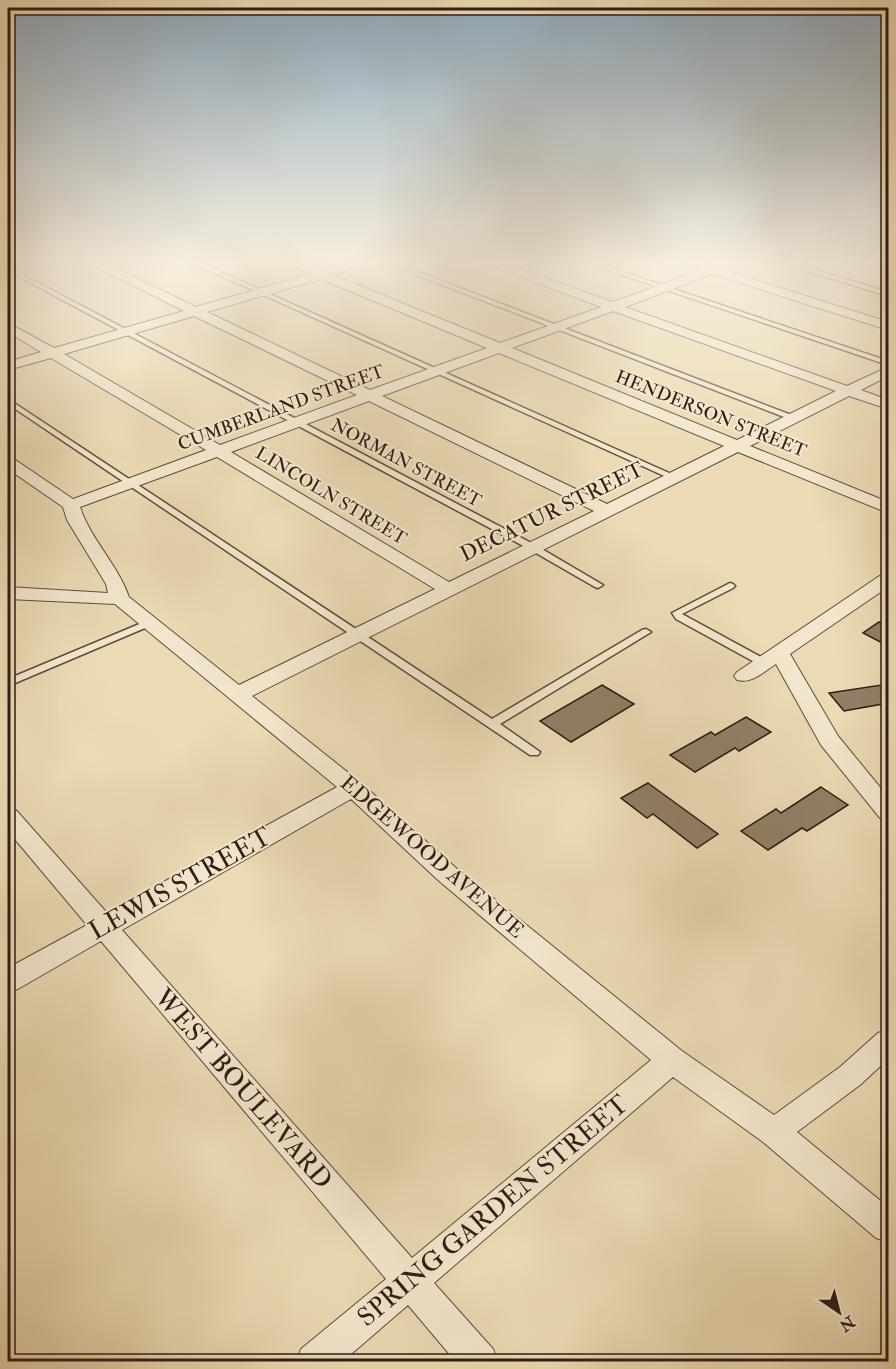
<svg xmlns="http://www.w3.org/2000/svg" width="896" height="1369" viewBox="0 0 896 1369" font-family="'IM FELL Double Pica',serif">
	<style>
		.building { fill: #917f67; stroke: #2f1c14; stroke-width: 1.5 }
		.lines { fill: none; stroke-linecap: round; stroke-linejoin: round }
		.lane-casing { stroke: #5e4c3c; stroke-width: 3 }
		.street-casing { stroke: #5e4c3c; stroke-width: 2 }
		.primary-casing { stroke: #2f1c14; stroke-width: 2 }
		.lane { fill: #f2e7ce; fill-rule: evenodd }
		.street { fill: #f2e7ce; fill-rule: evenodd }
		.primary { fill: #ebdab3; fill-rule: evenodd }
		.labels { text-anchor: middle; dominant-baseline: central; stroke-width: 4.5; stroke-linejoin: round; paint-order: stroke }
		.far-street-label { font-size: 18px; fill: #2f1c14; stroke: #f2e7ce }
		.street-label { font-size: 21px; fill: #2f1c14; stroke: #f2e7ce }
		.near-street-label { font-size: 26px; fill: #2f1c14; stroke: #f2e7ce }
	</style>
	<rect width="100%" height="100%" fill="#ebdab3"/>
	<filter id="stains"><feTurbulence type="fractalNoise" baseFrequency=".00333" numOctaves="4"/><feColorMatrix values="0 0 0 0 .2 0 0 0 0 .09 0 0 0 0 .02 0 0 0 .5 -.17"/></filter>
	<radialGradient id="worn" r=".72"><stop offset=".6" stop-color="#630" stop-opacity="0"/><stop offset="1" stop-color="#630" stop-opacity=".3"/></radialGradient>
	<g class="building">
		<path d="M 879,622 L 888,627 L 888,646 L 863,633 Z"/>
		<path d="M 888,684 L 888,703 L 844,711 L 829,693 Z"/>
		<path d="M 602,685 L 634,704 L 571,742 L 540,721 Z"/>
		<path d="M 746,717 L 771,732 L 739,751 L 735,748 L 695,772 L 670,755 L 711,732 L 715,735 Z"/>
		<path d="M 648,783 L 718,834 L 697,848 L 653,814 L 647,818 L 621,798 Z"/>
		<path d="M 821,787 L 848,805 L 807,831 L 802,828 L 768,850 L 741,831 L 776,809 L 781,813 Z"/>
	</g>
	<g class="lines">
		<g class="lane-casing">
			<g id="lane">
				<path d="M 186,260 L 194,260 L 678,477 L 674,479 L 671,479 Z"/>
				<path d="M 378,260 L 387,260 L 799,418 L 792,420 Z"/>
				<path d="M 578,260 L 587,260 L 888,361 L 888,365 Z"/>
				<path d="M 772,260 L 782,260 L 888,292 L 888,296 Z"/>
				<path d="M 8,267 L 535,545 L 603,585 L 598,588 L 595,587 L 529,549 L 8,271 Z"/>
				<path d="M 8,399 L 492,719 L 642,630 L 646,629 L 651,632 L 500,724 L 540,752 L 538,755 L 530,755 L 8,404 Z"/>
				<path d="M 730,583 L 733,584 L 735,586 L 733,588 L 682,614 L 768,661 L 769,663 L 768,665 L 760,665 L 676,619 L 672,613 Z"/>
				<path d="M 149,620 L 152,621 L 154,623 L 152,625 L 8,686 L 8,679 Z"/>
			</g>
		</g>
		<g class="street-casing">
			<g id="street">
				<path d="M 83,260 L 98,260 L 196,307 L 310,274 L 280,260 L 296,260 L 322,271 L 358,260 L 377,260 L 333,275 L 500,343 L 601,307 L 476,260 L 493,260 L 613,302 L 701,270 L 674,260 L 692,260 L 712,266 L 729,260 L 746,260 L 724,270 L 888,322 L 888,330 L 712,274 L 625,307 L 847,386 L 888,367 L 888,376 L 861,390 L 888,400 L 888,409 L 849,396 L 750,446 L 888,502 L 888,513 L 738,452 L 252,696 L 361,783 L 456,868 L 682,1051 L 774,1115 L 840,1067 L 878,1033 L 888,1029 L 888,1059 L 860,1085 L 797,1132 L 888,1207 L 888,1242 L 876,1238 L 763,1142 L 673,1077 L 434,1283 L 493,1349 L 498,1362 L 456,1362 L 408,1305 L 342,1362 L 296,1362 L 301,1349 L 386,1279 L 101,941 L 18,989 L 8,992 L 8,968 L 87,925 L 8,831 L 8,808 L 16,810 L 107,913 L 337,787 L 115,604 L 8,599 L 8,587 L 108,593 L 106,584 L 67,520 L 63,507 L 8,469 L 8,457 L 14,459 L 73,499 L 206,450 L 51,358 L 8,370 L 8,362 L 41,352 L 8,332 L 8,323 L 54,348 L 184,311 ZM 321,279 L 487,348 L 370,390 L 207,312 ZM 613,311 L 836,391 L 737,440 L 512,348 ZM 194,316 L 357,395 L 220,445 L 64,354 ZM 499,353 L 724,446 L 607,504 L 382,396 ZM 369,401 L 594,511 L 449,582 L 231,452 ZM 217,457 L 435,589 L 239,685 L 129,597 C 118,565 91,540 80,507 ZM 351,799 L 438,880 L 651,1060 L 412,1258 L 122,930 Z"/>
				<path d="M 863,260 L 888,262 L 888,269 L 865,262 Z"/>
				<path d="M 888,573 L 888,587 L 790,654 L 838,736 L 888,797 L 888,820 L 880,818 L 821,745 L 776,664 C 763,672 752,684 737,680 L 734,676 L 737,672 L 881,575 Z"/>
			</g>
		</g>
		<g class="primary-casing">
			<path id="primary" d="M 8,260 L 19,260 L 16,264 L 8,266 Z"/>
		</g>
		<use href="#lane" class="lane"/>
		<use href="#street" class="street"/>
		<use href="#primary" class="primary"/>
	</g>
	<linearGradient id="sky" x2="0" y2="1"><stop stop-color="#8fa9bd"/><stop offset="0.58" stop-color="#f6eedd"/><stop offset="1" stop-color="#f6eedd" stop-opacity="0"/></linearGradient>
	<rect width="896" height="452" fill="url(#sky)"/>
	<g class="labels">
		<g class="far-street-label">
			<text transform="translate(281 408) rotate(-20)">CUMBERLAND STREET</text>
			<text transform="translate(711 414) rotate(22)">HENDERSON STREET</text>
			<text transform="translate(406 463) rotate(28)">NORMAN STREET</text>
			<text transform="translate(331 496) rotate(31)">LINCOLN STREET</text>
		</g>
		<g class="street-label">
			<text transform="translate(552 512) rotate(-26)">DECATUR STREET</text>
			<text transform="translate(432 857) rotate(41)">EDGEWOOD AVENUE</text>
		</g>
		<g class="near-street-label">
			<text transform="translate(180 884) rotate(-29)">LEWIS STREET</text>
			<text transform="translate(243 1089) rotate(49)">WEST BOULEVARD</text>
			<text transform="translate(493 1211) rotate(-40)">SPRING GARDEN STREET</text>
		</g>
	</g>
	<rect width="896" height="1369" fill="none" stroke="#ebdab3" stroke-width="30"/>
	<rect x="9" y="9" width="878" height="1351" fill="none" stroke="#2f1c14" stroke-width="3"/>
	<rect x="15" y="15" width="866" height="1339" fill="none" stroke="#2f1c14" stroke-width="1.5"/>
	<g transform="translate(839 1312) rotate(145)" stroke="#f2e7ce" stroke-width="4.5" paint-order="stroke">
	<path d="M0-4.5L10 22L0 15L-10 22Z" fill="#2f1c14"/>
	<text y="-9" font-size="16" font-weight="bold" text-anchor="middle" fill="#2f1c14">N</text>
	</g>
	<rect width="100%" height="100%" filter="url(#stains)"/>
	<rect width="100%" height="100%" fill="url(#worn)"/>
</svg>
